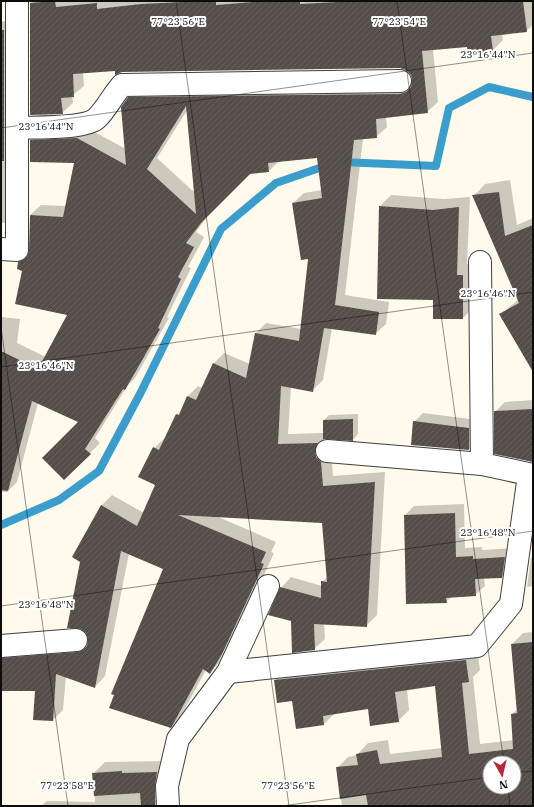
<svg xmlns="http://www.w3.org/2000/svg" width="534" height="807" viewBox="0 0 534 807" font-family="'IBM Plex Serif',serif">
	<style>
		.shadow { fill: #0003; fill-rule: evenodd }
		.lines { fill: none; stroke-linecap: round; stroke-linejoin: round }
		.stream { stroke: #3a9dcb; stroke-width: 8 }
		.building { fill: url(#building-hatch); fill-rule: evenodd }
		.minor-casing { stroke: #404040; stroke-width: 24 }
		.minor { stroke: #fff; stroke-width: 22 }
		.ticks { fill: none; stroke: #0d0d0d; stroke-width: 1; stroke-opacity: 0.45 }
		.ticks-label { font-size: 10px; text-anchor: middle; fill: #0d0d0d; stroke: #fff; stroke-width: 4; stroke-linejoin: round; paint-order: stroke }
	</style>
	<defs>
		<pattern id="building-hatch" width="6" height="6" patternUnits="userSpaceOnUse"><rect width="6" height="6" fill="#554d49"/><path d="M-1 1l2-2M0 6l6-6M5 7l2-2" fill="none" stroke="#68625f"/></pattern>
	</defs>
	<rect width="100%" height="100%" fill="#fffaec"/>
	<g class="shadow">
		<path d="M 33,1 L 533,1 L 533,25 L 526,31 L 502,34 L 503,40 L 493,50 L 468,46 L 433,49 L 438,102 L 427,112 L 386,117 L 387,127 L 376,137 L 363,138 L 345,295 L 389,302 L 386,324 L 375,334 L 332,328 L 323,380 L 313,390 L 291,387 L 288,434 L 324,433 L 324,420 L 329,415 L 358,414 L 358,434 L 353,440 L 324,438 L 326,446 L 331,451 L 333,476 L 385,472 L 377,615 L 366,626 L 324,623 L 325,639 L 314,649 L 292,621 L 281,588 L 291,577 L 322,586 L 322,582 L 328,577 L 323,522 L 216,516 L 276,542 L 271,552 L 274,553 L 233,643 L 220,662 L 210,672 L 206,670 L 181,716 L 171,727 L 165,569 L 129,553 L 105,676 L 95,687 L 66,676 L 63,710 L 53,720 L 36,690 L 1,690 L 1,655 L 9,648 L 89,642 L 101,506 L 112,495 L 144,513 L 156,485 L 154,448 L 165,438 L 166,438 L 188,396 L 198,386 L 202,388 L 214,363 L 224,353 L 250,364 L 256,333 L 266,323 L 301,329 L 309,258 L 293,203 L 304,193 L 322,190 L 318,157 L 279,161 L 269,171 L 249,173 L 211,211 L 196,232 L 204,237 L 188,267 L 191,268 L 167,317 L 169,318 L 135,378 L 128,385 L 95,438 L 100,443 L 64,479 L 80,422 L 38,403 L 17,482 L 7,492 L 1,492 L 1,317 L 20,319 L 17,343 L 46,357 L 69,315 L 23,270 L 19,263 L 30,252 L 30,215 L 41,205 L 66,206 L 75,162 L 30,141 L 41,130 L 87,128 L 126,149 L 129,98 L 139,87 L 411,84 L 413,83 L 412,74 L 407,69 L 400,68 L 116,70 L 83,72 L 84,86 L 72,96 L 73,103 L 62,113 L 30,3 ZM 188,109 L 195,193 L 157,158 Z"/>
		<path d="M 15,19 L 15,212 L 4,223 L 1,223 L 1,22 Z"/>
		<path d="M 510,180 L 517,225 L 533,218 L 533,370 L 501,314 L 519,299 L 474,196 L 485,184 Z"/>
		<path d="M 391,195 L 444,199 L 470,197 L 467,264 L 474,264 L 474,307 L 463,318 L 434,299 L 380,206 Z"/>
		<path d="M 533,400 L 533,461 L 495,412 L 505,402 Z"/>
		<path d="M 423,413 L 478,420 L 478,440 L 469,449 L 414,422 Z"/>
		<path d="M 464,504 L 465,548 L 482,547 L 482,550 L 514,548 L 511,568 L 502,577 L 484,578 L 485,586 L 475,595 L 451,597 L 446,602 L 405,515 L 414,506 Z"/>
		<path d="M 533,556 L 533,586 L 527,587 L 531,558 Z"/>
		<path d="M 533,632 L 533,806 L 342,806 L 337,768 L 348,757 L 357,755 L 368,743 L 388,740 L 390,754 L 442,748 L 436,685 L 407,689 L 409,710 L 398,721 L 368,708 L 335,713 L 324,724 L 292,699 L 275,680 L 286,669 L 477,649 L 480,670 L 473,677 L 480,744 L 514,740 L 512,714 L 518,709 L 512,644 L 523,633 ZM 490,763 L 514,763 L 514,787 L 490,787 Z"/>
		<path d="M 168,761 L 174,806 L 41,806 L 47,801 L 95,802 L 94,773 L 105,762 Z"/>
	</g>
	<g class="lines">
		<g class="stream">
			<path d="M 341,162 L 436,166 L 449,108 L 489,87 L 533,97"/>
			<path d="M 1,525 L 59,500 L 99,471 L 141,392 L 221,229 L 276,183 L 328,165"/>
		</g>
	</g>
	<g class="building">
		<path d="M 55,1 L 56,7 L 97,3 L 97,9 L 141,4 L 204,1 L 216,1 L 216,5 L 264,1 L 300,1 L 300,4 L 355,1 L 523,1 L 527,32 L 491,36 L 493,51 L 468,55 L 467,47 L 422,51 L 428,113 L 376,119 L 377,138 L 354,140 L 335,305 L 379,312 L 376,335 L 324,328 L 313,392 L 281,386 L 278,444 L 318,443 L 315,450 L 316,457 L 321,462 L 323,486 L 375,482 L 367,627 L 314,624 L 315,650 L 292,653 L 291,621 L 268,615 L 280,587 L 321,598 L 321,581 L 327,582 L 322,523 L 178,515 L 266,552 L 261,563 L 264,564 L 222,654 L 210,674 L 203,669 L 171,728 L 109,708 L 114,695 L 111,694 L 163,569 L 121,551 L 95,688 L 56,674 L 53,721 L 33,720 L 35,691 L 1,691 L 1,658 L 77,652 L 83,650 L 87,646 L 88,639 L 86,633 L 81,629 L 67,628 L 80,562 L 72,557 L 101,505 L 137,526 L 155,485 L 138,477 L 153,447 L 159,450 L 176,414 L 179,415 L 187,396 L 196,400 L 213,363 L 246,378 L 255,333 L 299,341 L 308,259 L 301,260 L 292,203 L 322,198 L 317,158 L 268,163 L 269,172 L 250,174 L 201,223 L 186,243 L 194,247 L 178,277 L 181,279 L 158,328 L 160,329 L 125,390 L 123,389 L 85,449 L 91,454 L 64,480 L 42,458 L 78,422 L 32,401 L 8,491 L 1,490 L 1,351 L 38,369 L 67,315 L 15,304 L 22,271 L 17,269 L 18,262 L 27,257 L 29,250 L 30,215 L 63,217 L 74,163 L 30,162 L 30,140 L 77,138 L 126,165 L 121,107 L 128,97 L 400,94 L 406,92 L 411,87 L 412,80 L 411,75 L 406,70 L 400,68 L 122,72 L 115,75 L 115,71 L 73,74 L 74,97 L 61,98 L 63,114 L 30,115 L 30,3 ZM 186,106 L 196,214 L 147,169 Z"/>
		<rect x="1" y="30" width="3" height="131"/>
		<path d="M 499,192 L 505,236 L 533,225 L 533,372 L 499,314 L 519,303 L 472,195 Z"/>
		<path d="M 379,206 L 433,210 L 459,207 L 457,275 L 463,275 L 463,319 L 433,319 L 433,300 L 377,299 Z"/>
		<path d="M 533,409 L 533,462 L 494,454 L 494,411 Z"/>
		<path d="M 353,419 L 353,441 L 323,439 L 323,420 Z"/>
		<path d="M 413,421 L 469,428 L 469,450 L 411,445 Z"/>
		<path d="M 455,513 L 456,557 L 473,556 L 473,559 L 505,557 L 502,578 L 475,579 L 476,596 L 446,598 L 447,603 L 406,604 L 404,515 Z"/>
		<path d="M 533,642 L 533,806 L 368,806 L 366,795 L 340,799 L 336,767 L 358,765 L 356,754 L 377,750 L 380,764 L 442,757 L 435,686 L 395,692 L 399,722 L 370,726 L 368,709 L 323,716 L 324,725 L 296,729 L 292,701 L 277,703 L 274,680 L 466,660 L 469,682 L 462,683 L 469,754 L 513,749 L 511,714 L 517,713 L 511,644 ZM 490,763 L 514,763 L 514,787 L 490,787 Z"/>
		<path d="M 122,771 L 122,773 L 157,772 L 155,786 L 155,806 L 141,806 L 140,793 L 94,796 L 92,773 Z"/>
	</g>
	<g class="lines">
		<g class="minor-casing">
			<g id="minor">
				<path d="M 17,128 C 35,127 86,129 97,118 C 107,108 113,95 122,85 L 400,81"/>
				<path d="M 1,249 L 17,250 L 17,1"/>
				<path d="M 480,262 L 482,464"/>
				<path d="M 327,451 L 482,464 L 533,475"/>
				<path d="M 1,646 L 76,640"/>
				<path d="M 228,672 L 477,646 L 511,604 L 529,475"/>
				<path d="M 168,806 L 167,786 L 178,739 L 228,672 L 268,586"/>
			</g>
		</g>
		<use href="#minor" class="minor"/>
	</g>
	<path class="ticks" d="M 176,1 L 289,806M 397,1 L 504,763M 1,128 L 533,53M 1,327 L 68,806M 1,367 L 533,292M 1,606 L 533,531M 514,773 L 533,771M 508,787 L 510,806M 282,806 L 490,777"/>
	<g class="ticks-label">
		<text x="178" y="25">77°23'56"E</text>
		<text x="399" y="25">77°23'54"E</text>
		<text x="488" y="58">23°16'44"N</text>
		<text x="46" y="130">23°16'44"N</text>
		<text x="488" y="297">23°16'46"N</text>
		<text x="46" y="369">23°16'46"N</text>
		<text x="488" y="536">23°16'48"N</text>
		<text x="46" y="608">23°16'48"N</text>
		<text x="67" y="789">77°23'58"E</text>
		<text x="288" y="789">77°23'56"E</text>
	</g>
	<rect width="534" height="807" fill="none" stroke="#0d0d0d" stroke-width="4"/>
	<g transform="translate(502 775) rotate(172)"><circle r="19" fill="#ffffff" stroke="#9e9e9e"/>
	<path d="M0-3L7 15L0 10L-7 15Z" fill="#ba273a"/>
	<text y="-6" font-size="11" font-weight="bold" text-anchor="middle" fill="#0d0d0d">N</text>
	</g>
</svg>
